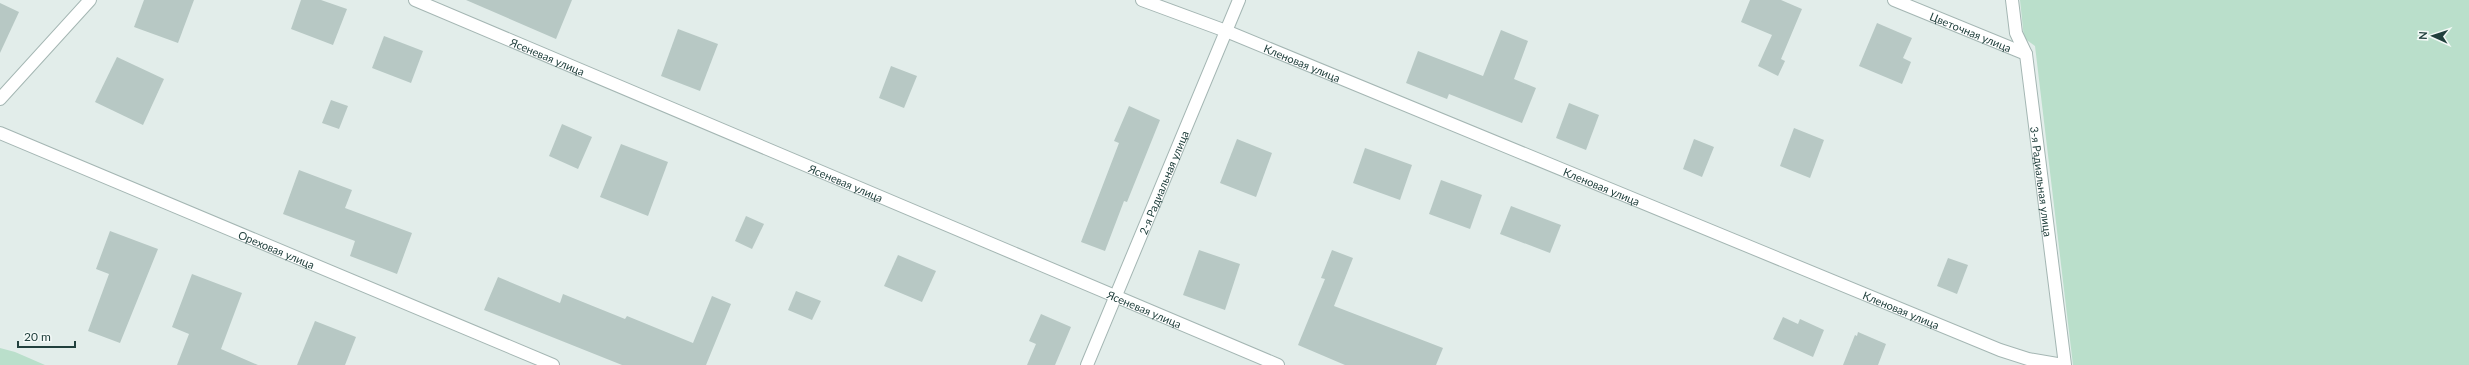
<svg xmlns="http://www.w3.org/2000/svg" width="2469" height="365" viewBox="0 0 2469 365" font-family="Lato,sans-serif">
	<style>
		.green { fill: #badfcb }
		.building { fill: #b7c8c4 }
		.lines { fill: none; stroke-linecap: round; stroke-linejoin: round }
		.street-casing { stroke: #a4b6b3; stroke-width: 14 }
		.street { stroke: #fff; stroke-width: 12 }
		.labels { text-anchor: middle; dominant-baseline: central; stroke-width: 3.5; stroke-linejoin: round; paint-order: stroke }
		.street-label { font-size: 11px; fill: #21403d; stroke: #f3f9f7 }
	</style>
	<rect width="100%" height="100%" fill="#e2edea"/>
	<g class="green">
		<path d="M 2020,0 L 2469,0 L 2469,365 L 2073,365 L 2035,46 L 2024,38 Z"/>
		<path d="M 0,348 L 15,352 L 45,365 L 0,365 Z"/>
	</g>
	<g class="building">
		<path d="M 144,0 L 194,0 L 178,43 L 134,27 Z"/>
		<path d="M 301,0 L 321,0 L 347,9 L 333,45 L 291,29 Z"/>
		<path d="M 466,0 L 572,0 L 556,39 Z"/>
		<path d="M 1750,0 L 1781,0 L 1802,9 L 1781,59 L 1785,61 L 1778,76 L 1758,66 L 1772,35 L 1741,22 Z"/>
		<path d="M 0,3 L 19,12 L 0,53 Z"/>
		<path d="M 1877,23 L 1912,38 L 1903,58 L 1911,62 L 1902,84 L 1859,66 Z"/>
		<path d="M 678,29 L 718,44 L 700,91 L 661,76 Z"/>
		<path d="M 1501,30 L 1528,41 L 1514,79 L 1536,88 L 1522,123 L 1449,94 L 1447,99 L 1406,83 L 1418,51 L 1483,76 Z"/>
		<path d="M 384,36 L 423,51 L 411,83 L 372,68 Z"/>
		<path d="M 117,57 L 164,79 L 143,125 L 95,102 Z"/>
		<path d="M 891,66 L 917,76 L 904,108 L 879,98 Z"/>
		<path d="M 331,100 L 348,106 L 339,129 L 322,123 Z"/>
		<path d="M 1569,103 L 1599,115 L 1586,150 L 1556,138 Z"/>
		<path d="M 1129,106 L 1160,120 L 1127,202 L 1124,201 L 1105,251 L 1081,242 L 1119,143 L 1114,141 Z"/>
		<path d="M 562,124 L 592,137 L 578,169 L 549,156 Z"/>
		<path d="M 1794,128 L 1824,140 L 1810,178 L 1780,166 Z"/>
		<path d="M 1237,139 L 1272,153 L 1256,197 L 1220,183 Z"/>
		<path d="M 1694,139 L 1714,147 L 1702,177 L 1683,169 Z"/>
		<path d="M 621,144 L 668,162 L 648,216 L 600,197 Z"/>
		<path d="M 1365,148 L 1412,165 L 1400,200 L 1353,183 Z"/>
		<path d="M 299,170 L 352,190 L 345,208 L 412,233 L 397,274 L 350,256 L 355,241 L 283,214 Z"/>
		<path d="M 1441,180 L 1482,195 L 1470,229 L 1429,214 Z"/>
		<path d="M 1511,206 L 1561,225 L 1550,253 L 1500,234 Z"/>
		<path d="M 746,216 L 764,224 L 752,249 L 735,241 Z"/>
		<path d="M 110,231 L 158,249 L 120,343 L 88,331 L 109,274 L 96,269 Z"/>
		<path d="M 1199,250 L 1240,264 L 1225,310 L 1183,295 Z"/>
		<path d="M 1332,250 L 1353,258 L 1334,306 L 1443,348 L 1436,365 L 1345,365 L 1298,345 L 1325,279 L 1321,278 Z"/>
		<path d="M 898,255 L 936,271 L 922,302 L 884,286 Z"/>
		<path d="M 1948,258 L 1968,265 L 1957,294 L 1937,286 Z"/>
		<path d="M 192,274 L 242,293 L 221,349 L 258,365 L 177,365 L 189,334 L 172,327 Z"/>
		<path d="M 498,277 L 560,303 L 563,294 L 625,319 L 627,316 L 693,343 L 712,296 L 731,304 L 706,365 L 622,365 L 484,310 Z"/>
		<path d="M 796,291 L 821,301 L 812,320 L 788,310 Z"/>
		<path d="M 1041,314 L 1071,327 L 1055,365 L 1027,365 L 1036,344 L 1029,341 Z"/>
		<path d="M 1783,317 L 1798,324 L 1800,319 L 1824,330 L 1813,357 L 1773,339 Z"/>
		<path d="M 315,321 L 356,337 L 345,365 L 297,365 Z"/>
		<path d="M 1858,332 L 1886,344 L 1878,365 L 1843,365 L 1855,335 L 1857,336 Z"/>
	</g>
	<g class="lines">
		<g class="street-casing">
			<g id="street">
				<path id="s1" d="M 415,0 L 1278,365"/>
				<path id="s2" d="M 1142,0 L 1226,31 L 2000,350 L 2028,359 L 2063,365"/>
				<path id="s3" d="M 1894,0 L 2026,54"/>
				<path id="s4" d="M 2012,0 L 2016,33 L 2026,54 L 2065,365"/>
				<path d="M 0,99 L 90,0"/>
				<path id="s5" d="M 0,133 L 553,365"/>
				<path id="s6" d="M 1087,365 L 1239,0"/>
			</g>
		</g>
		<use href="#street" class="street"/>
	</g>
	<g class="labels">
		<g class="street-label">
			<text stroke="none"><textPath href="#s3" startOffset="83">Цветочная улица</textPath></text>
			<text stroke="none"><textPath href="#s1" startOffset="144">Ясеневая улица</textPath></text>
			<text stroke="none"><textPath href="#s2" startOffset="172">Кленовая улица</textPath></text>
			<text stroke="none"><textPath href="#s6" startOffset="198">2-я Радиальная улица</textPath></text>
			<text stroke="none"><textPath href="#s4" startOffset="185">3-я Радиальная улица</textPath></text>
			<text stroke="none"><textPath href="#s1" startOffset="468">Ясеневая улица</textPath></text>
			<text stroke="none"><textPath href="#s2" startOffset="496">Кленовая улица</textPath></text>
			<text stroke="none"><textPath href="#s5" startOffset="300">Ореховая улица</textPath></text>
			<text stroke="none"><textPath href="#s2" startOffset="820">Кленовая улица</textPath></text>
			<text stroke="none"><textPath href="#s1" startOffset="792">Ясеневая улица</textPath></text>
		</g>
	</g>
	<g transform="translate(2433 36) rotate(273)" stroke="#f3f9f7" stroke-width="3" paint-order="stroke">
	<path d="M0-3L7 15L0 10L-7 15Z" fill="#21403d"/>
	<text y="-6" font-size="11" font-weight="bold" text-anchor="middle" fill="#21403d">N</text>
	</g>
	<path d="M18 341v6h57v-6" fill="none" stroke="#21403d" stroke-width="2"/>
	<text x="24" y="341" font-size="12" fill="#21403d" stroke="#f3f9f7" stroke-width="3" paint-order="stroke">20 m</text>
</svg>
